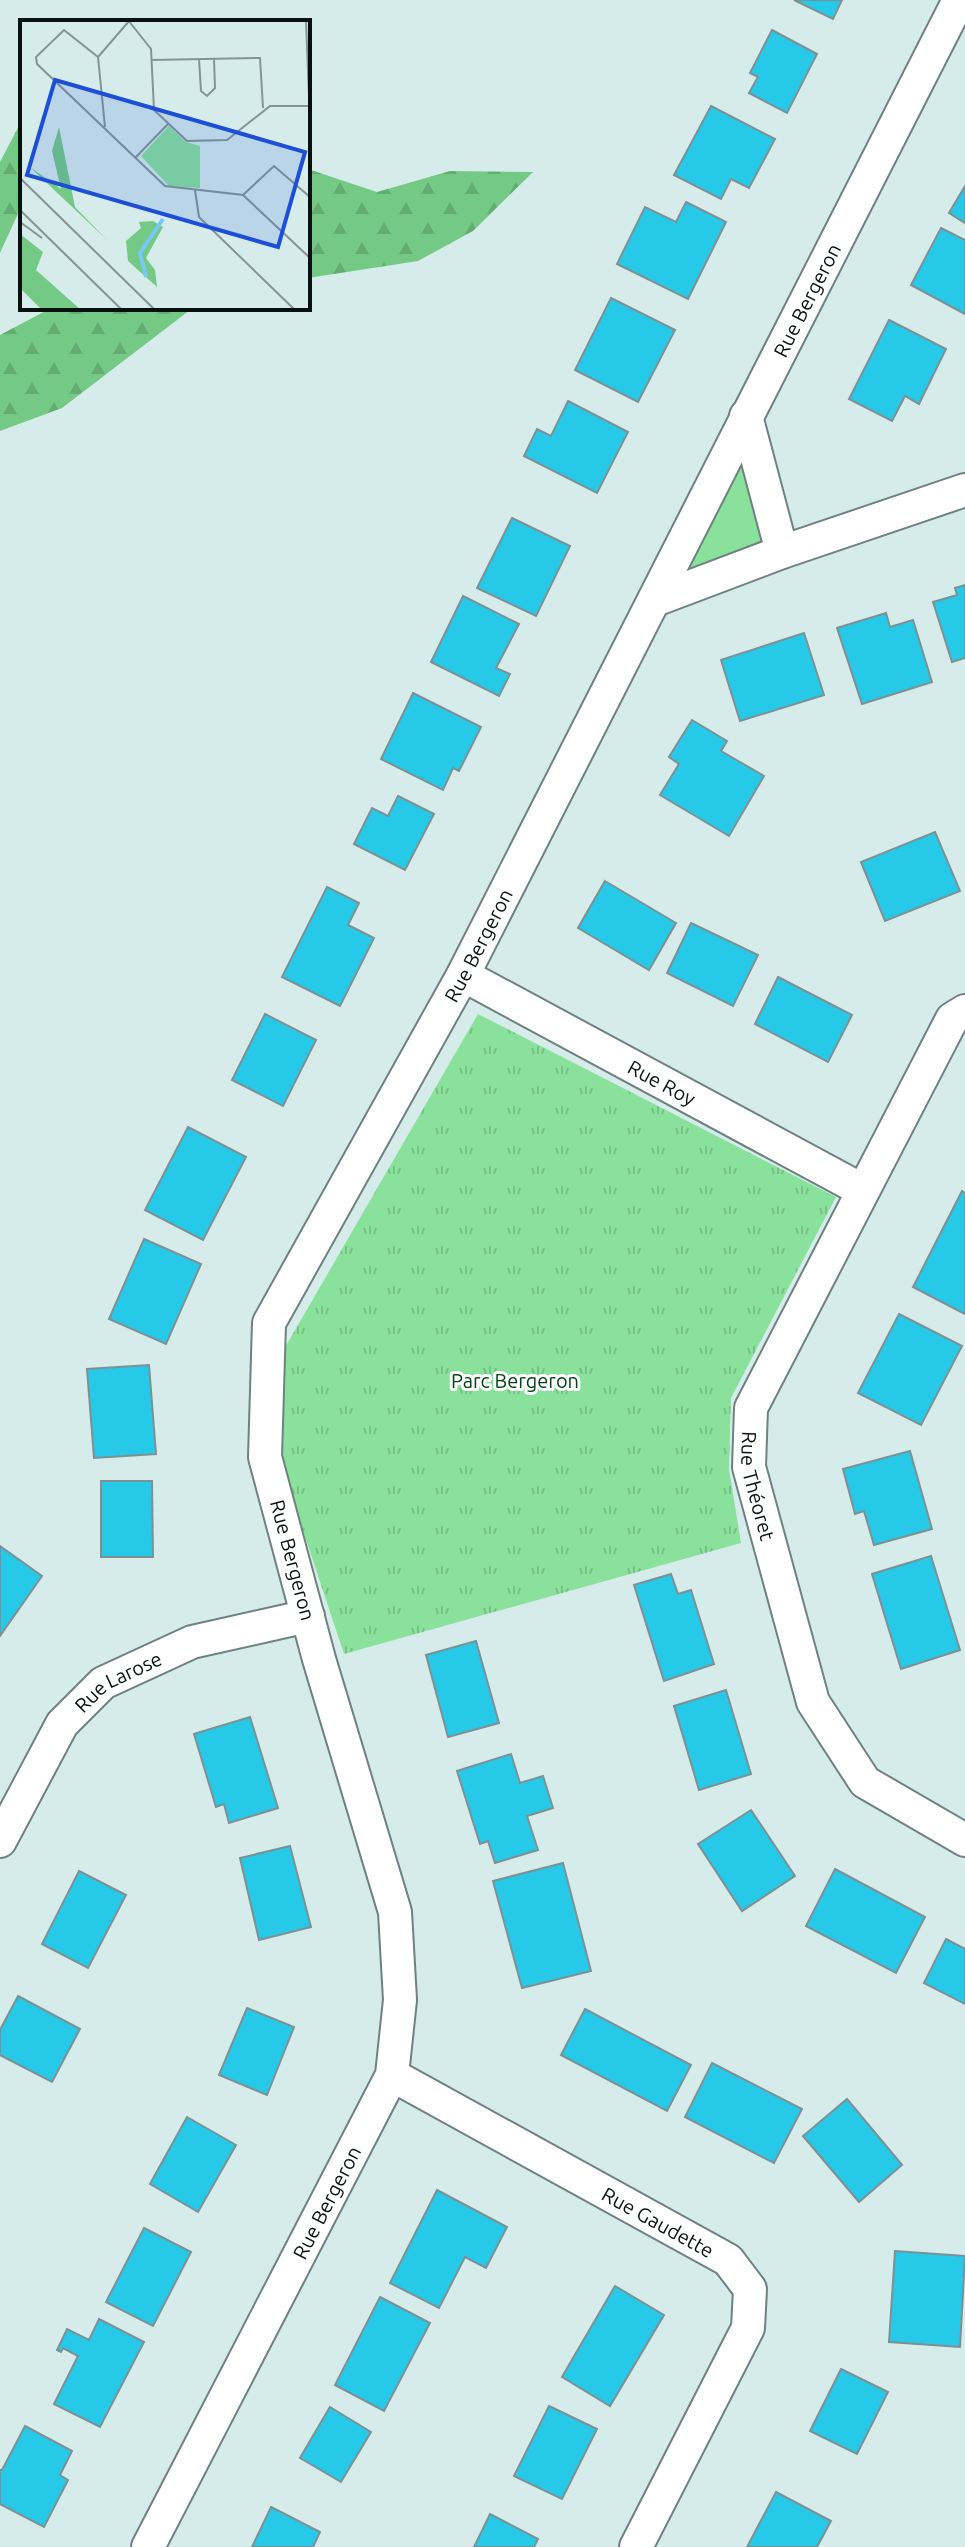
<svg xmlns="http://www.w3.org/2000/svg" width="965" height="2547" viewBox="0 0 965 2547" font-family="Ubuntu,sans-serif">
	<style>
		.grass { fill: #8ae19b }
		.forest { fill: url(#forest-firs) }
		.park { fill: url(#park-tufts) }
		.building { fill: #26cae8; stroke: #7d9195; stroke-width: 2 }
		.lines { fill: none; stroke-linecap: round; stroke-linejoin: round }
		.street-casing { stroke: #6e8280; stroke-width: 36 }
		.street { stroke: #fff; stroke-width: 32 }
		.labels { text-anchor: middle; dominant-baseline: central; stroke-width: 6; stroke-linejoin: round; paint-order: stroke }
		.street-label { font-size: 20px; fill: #091110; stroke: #fff }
		.park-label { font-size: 20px; fill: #004318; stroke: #fff }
		.inset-river { fill: none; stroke: #78c9f8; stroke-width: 4 }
		.inset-road { fill: none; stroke: #849493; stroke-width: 2 }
		.view { fill: #1d4ed8; fill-opacity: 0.15; stroke: #1d4ed8; stroke-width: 4 }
		.inset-edge { fill: none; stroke: #091110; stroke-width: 4 }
	</style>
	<defs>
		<pattern id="forest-firs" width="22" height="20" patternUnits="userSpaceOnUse" patternTransform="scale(2)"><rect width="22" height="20" fill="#74ca85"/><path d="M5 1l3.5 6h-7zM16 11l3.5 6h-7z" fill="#63ac72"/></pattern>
		<pattern id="park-tufts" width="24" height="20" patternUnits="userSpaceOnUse" patternTransform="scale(2)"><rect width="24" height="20" fill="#8ae19b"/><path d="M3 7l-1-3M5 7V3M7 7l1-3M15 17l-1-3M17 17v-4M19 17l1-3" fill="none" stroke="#76c084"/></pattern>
	</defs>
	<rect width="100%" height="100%" fill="#d6eceb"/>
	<path class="grass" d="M 743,450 L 768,544 L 676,581 Z"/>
	<g class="forest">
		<path d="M 22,120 L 22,205 L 0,253 L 0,162 Z"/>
		<path d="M 308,169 L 377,192 L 450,171 L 533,172 L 473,231 L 418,261 L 308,278 Z"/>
		<path d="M 51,308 L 198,308 L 190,310 L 62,408 L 0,431 L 0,335 Z"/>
	</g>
	<path class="park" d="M 478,1014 L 836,1197 L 731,1398 L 729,1469 L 741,1543 L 344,1654 L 283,1470 L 276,1363 Z"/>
	<g class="building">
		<path d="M 794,0 L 842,0 L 833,19 Z"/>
		<path d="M 772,30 L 817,54 L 787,113 L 749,93 L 758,77 L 750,73 Z"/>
		<path d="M 711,106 L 775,139 L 749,188 L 731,179 L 721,199 L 674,175 Z"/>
		<path d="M 965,186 L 965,223 L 949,213 Z"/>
		<path d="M 686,202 L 726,222 L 688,299 L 617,264 L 645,207 L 676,222 Z"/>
		<path d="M 941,228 L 965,240 L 965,314 L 911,285 Z"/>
		<path d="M 611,298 L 675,330 L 638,402 L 575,370 Z"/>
		<path d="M 889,320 L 946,349 L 919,404 L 905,396 L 892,421 L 849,399 Z"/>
		<path d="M 568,401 L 628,432 L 597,493 L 524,456 L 537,429 L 551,436 Z"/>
		<path d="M 512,518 L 570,546 L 536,616 L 477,588 Z"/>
		<path d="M 965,585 L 965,658 L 952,662 L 933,602 L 957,595 L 955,588 Z"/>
		<path d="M 463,596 L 519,624 L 496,668 L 510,674 L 499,696 L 431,662 Z"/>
		<path d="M 886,613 L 890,627 L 913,620 L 932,682 L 862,704 L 837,628 Z"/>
		<path d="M 804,633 L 824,695 L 740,721 L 721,660 Z"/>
		<path d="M 413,693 L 481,727 L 459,771 L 453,768 L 443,790 L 381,759 Z"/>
		<path d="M 692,720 L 727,741 L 721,751 L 764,776 L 729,836 L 660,795 L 679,764 L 669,757 Z"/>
		<path d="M 398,796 L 434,814 L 405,870 L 354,844 L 372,808 L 388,816 Z"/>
		<path d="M 935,832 L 960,891 L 885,921 L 861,862 Z"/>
		<path d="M 605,881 L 676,923 L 649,970 L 578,928 Z"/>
		<path d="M 327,887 L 359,903 L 348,925 L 374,938 L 340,1006 L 282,977 Z"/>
		<path d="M 691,923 L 758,955 L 733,1006 L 667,973 Z"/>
		<path d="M 778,977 L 852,1015 L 828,1062 L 755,1024 Z"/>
		<path d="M 265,1014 L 316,1040 L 283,1106 L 232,1080 Z"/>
		<path d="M 188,1127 L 246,1157 L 203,1240 L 145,1210 Z"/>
		<path d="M 962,1191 L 965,1193 L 965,1314 L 913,1287 Z"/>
		<path d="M 144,1239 L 201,1264 L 166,1344 L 109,1319 Z"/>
		<path d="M 899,1314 L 962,1346 L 921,1425 L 858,1393 Z"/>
		<path d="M 149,1365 L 156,1454 L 94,1458 L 87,1369 Z"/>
		<path d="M 910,1451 L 932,1529 L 874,1545 L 864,1511 L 855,1514 L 843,1469 Z"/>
		<path d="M 101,1481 L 152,1481 L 153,1557 L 101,1557 Z"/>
		<path d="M 0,1546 L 42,1576 L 0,1636 Z"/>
		<path d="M 931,1556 L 960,1650 L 901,1669 L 872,1574 Z"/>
		<path d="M 671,1574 L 678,1594 L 691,1590 L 714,1664 L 664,1681 L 634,1585 Z"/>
		<path d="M 476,1641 L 499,1723 L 448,1737 L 426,1655 Z"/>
		<path d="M 726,1690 L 751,1774 L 699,1790 L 674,1706 Z"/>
		<path d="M 250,1717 L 278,1808 L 229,1823 L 224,1804 L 216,1807 L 194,1734 Z"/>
		<path d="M 511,1754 L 520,1783 L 543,1776 L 553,1808 L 527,1816 L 538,1850 L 495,1863 L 488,1841 L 480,1844 L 457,1771 Z"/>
		<path d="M 751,1810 L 795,1876 L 742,1911 L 698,1844 Z"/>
		<path d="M 290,1846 L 311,1927 L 259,1940 L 240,1858 Z"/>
		<path d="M 563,1863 L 591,1971 L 522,1988 L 493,1881 Z"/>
		<path d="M 835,1869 L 925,1917 L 896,1973 L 806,1926 Z"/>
		<path d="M 79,1871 L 126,1895 L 88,1968 L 42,1944 Z"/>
		<path d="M 946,1939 L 965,1949 L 965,2004 L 924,1983 Z"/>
		<path d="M 18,1996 L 80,2029 L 52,2082 L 0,2055 L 0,2030 Z"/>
		<path d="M 247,2008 L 294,2027 L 267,2095 L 219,2075 Z"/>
		<path d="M 585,2009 L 691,2065 L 667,2111 L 561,2055 Z"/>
		<path d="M 712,2063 L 802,2109 L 774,2163 L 685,2117 Z"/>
		<path d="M 847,2099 L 902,2165 L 859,2202 L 803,2136 Z"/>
		<path d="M 187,2117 L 236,2145 L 198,2212 L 150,2184 Z"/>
		<path d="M 437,2190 L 507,2227 L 486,2268 L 465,2257 L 439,2308 L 390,2283 Z"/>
		<path d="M 144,2228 L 191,2252 L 153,2326 L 106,2302 Z"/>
		<path d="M 895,2251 L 965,2256 L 960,2347 L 889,2342 Z"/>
		<path d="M 615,2286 L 664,2315 L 610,2406 L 562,2377 Z"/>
		<path d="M 380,2297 L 430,2323 L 384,2411 L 335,2385 Z"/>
		<path d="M 99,2319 L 144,2342 L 100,2427 L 54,2404 L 78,2356 L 63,2348 L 61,2352 L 57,2350 L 67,2329 L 89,2340 Z"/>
		<path d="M 841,2369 L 888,2392 L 857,2454 L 810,2431 Z"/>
		<path d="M 549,2406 L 597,2429 L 562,2499 L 514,2476 Z"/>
		<path d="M 330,2407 L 371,2432 L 341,2482 L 300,2458 Z"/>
		<path d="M 25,2426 L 72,2451 L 60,2475 L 68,2480 L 44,2527 L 0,2504 L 0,2470 L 2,2470 Z"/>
		<path d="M 776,2492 L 831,2521 L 817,2547 L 747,2547 Z"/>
		<path d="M 271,2507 L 320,2532 L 313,2547 L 252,2547 Z"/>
		<path d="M 490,2514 L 538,2539 L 534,2547 L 474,2547 Z"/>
	</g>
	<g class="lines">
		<g class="street-casing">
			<g id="street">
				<path d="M 746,416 L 782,552"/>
				<path d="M 655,600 L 782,552 L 965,490"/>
				<path id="s1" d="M 463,975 L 862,1190"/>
				<path id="s2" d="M 965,1011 L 952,1019 L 751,1408 L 749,1467 L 813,1702 L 865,1782 L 965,1840"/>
				<path id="s3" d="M 0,1841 L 62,1724 L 103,1683 L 192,1642 L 308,1616"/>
				<path id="s4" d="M 392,2075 L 728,2260 L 750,2289 L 748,2328 L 636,2547"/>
				<path id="s5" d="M 148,2547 L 392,2075 L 400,2000 L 395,1912 L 319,1659 L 265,1457 L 269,1323 L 463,975 L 959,0"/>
			</g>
		</g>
		<use href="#street" class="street"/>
	</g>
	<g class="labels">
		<g class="street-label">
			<text stroke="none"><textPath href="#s5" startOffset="2458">Rue Bergeron</textPath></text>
			<text stroke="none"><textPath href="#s5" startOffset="1734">Rue Bergeron</textPath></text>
			<text stroke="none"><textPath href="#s1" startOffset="226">Rue Roy</textPath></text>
			<text stroke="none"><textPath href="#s2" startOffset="532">Rue Théoret</textPath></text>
			<text transform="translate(293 1560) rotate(75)">Rue Bergeron</text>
			<text stroke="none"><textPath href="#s3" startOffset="204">Rue Larose</textPath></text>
			<text stroke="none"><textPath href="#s5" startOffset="388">Rue Bergeron</textPath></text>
			<text stroke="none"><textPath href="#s4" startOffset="304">Rue Gaudette</textPath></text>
		</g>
		<g class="park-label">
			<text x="515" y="1380">Parc Bergeron</text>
		</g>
	</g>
	<g transform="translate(20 20)">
		<rect width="290" height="290" fill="#d6eceb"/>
		<path d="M 39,107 L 55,187 L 87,220 L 10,147 L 41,169 L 32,131 ZM 133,201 L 143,207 L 126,238 L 135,250 L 137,267 L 108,241 L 106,221 L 121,208 L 119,202 ZM 0,214 L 23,232 L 16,250 L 61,290 L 22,290 L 0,268 Z" fill="#74ca85"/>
		<path d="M 149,106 L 166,122 L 180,126 L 180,168 L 149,166 L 121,136 Z" fill="#8ae19b"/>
		<path class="inset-river" d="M 126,257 L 120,233 L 143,199"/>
		<path class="inset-road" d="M 108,0 L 131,29 L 134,90 L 167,121 L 207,120 L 250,86 L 290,86M 286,0 L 290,104M 78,37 L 110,0M 179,39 L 181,71 L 187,76 L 195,68 L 194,39M 132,40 L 240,38 L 243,88M 85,107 L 78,37 L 44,10 L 16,37 L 17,44 L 145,166 L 223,175 L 290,238M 116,137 L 148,104M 0,158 L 135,290M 175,170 L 179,197 L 275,290M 223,175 L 254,146 L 290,177M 0,190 L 102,290M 0,202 L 22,218"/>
		<path class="view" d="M 35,60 L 285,132 L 258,227 L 7,155 Z"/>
		<rect width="290" height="290" class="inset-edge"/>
	</g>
</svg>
